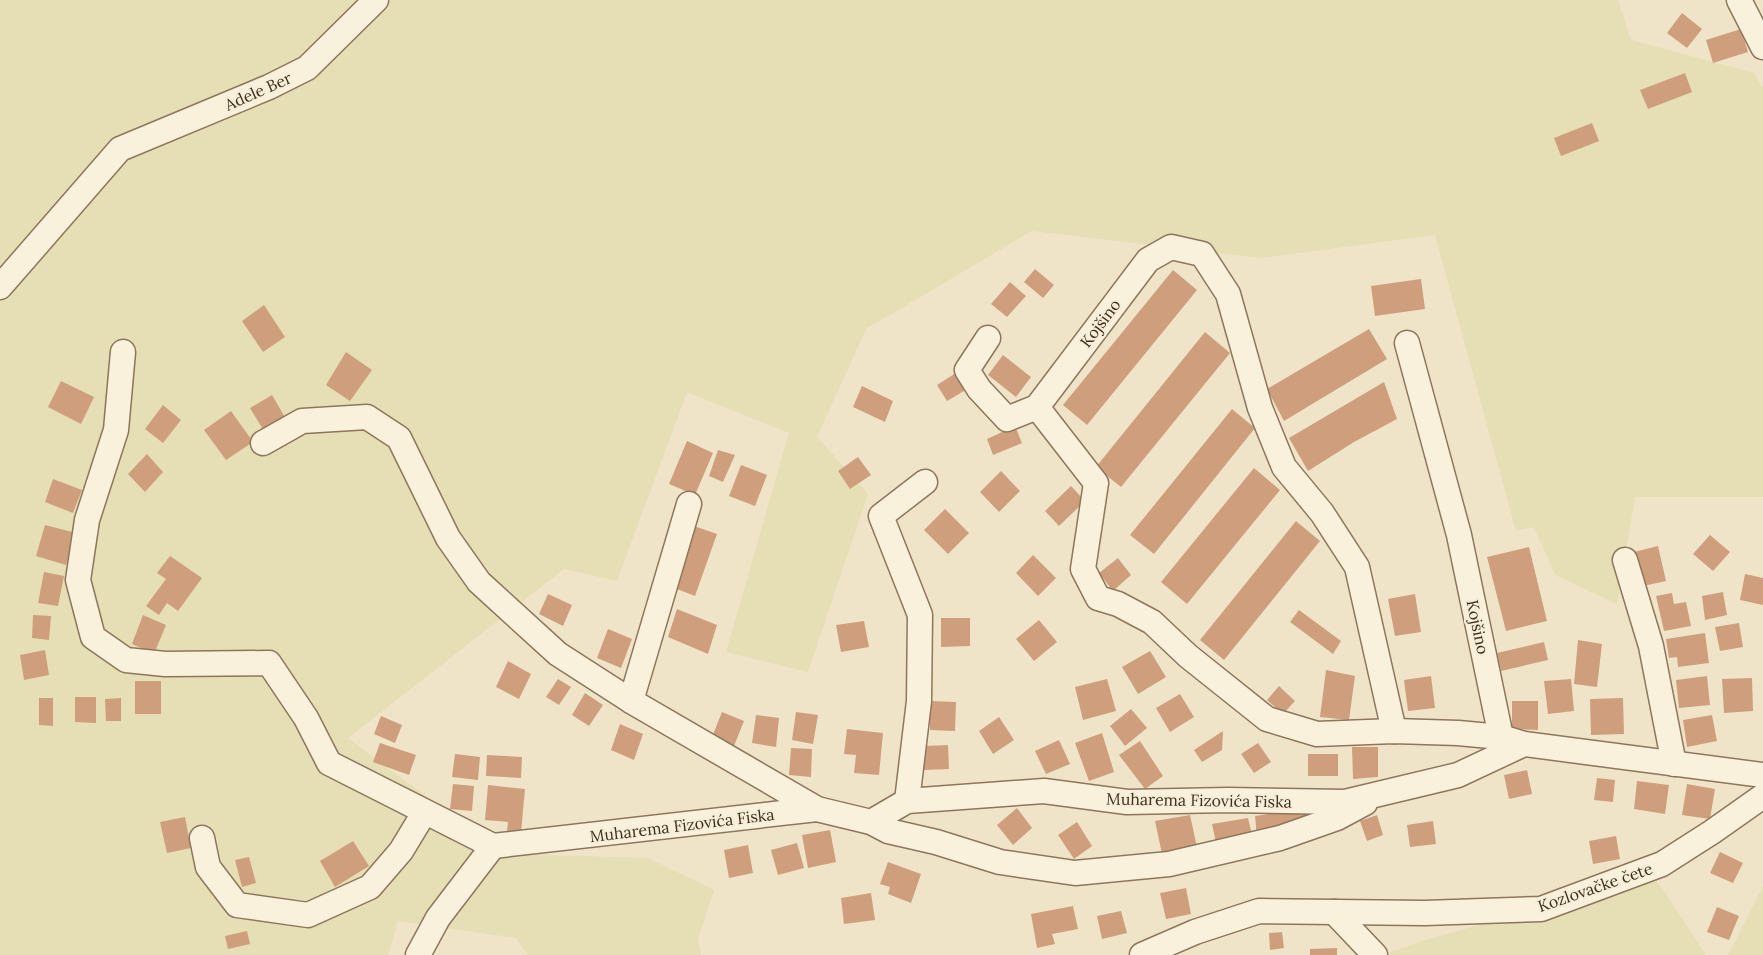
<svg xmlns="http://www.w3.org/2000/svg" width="1763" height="955" viewBox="0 0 1763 955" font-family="Lora,serif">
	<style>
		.farmland { fill: #e6deb5 }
		.building { fill: #cf9f7d }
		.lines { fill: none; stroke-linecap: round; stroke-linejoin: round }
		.minor-casing { stroke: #8d765c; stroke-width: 27 }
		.minor { stroke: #faf1dc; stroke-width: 24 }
		.labels { text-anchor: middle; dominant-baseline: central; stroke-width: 4.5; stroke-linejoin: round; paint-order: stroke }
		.street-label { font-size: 16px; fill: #3d2e20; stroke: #f7eed8 }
	</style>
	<rect width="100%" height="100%" fill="#f0e4c8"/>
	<g class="farmland">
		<path d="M 0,0 L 1618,0 L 1631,40 L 1754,73 L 1763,88 L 1763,497 L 1635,497 L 1617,604 L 1555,575 L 1534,527 L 1516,531 L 1435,235 L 1262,258 L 1032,231 L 866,329 L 817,437 L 868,494 L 808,672 L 726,652 L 789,433 L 687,392 L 617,581 L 564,569 L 348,738 L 493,846 L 547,855 L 648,858 L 714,890 L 698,939 L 701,955 L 528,955 L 516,938 L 398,921 L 388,955 L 0,955 Z"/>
		<path d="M 1654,876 L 1706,955 L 1383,955 L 1425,940 Z"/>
		<path d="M 1763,886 L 1763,955 L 1728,955 Z"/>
	</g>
	<g class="building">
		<path d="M 1682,13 L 1702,29 L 1687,48 L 1667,33 Z"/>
		<path d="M 1741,29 L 1748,52 L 1713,63 L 1706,40 Z"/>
		<path d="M 1685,73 L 1692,92 L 1648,109 L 1640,90 Z"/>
		<path d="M 1592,123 L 1599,141 L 1561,156 L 1554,138 Z"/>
		<path d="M 1035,269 L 1054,285 L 1043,298 L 1024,282 Z"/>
		<path d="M 1173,270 L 1197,290 L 1087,425 L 1063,405 Z"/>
		<path d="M 1421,279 L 1425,309 L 1375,316 L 1371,286 Z"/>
		<path d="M 1010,282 L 1026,296 L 1007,317 L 991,304 Z"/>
		<path d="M 264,305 L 285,337 L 263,352 L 242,321 Z"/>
		<path d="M 1369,329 L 1387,359 L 1284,421 L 1267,389 Z"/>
		<path d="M 1205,332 L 1230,353 L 1121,487 L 1096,467 Z"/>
		<path d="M 346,352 L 372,370 L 350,401 L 326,385 Z"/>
		<path d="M 1003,355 L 1031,377 L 1016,397 L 988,375 Z"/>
		<path d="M 959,371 L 969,388 L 947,401 L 937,385 Z"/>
		<path d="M 61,381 L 94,397 L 81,424 L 48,407 Z"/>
		<path d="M 1384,382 L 1397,419 L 1354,442 L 1308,471 L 1289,438 Z"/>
		<path d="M 862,386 L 893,401 L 885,422 L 853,407 Z"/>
		<path d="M 272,395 L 286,419 L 264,431 L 250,408 Z"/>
		<path d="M 163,405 L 181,420 L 163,443 L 145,429 Z"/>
		<path d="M 1232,409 L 1255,428 L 1154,554 L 1130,535 Z"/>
		<path d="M 231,411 L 253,442 L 226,460 L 204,430 Z"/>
		<path d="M 1015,426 L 1022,443 L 993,455 L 987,439 Z"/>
		<path d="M 687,441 L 713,453 L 695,495 L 669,484 Z"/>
		<path d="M 718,450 L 735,455 L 723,482 L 709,476 Z"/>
		<path d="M 147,454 L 163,472 L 145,492 L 128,474 Z"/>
		<path d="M 858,457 L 871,475 L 850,489 L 838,471 Z"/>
		<path d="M 741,465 L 767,475 L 755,506 L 729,496 Z"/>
		<path d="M 1254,468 L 1280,490 L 1187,604 L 1161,582 Z"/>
		<path d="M 1001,471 L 1020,491 L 999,512 L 980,492 Z"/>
		<path d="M 53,479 L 82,490 L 73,513 L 45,502 Z"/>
		<path d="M 1071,486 L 1085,501 L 1059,526 L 1045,511 Z"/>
		<path d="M 945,509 L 969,533 L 948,554 L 924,530 Z"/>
		<path d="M 1296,521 L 1320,541 L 1224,660 L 1200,640 Z"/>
		<path d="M 45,525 L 76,533 L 66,565 L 36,556 Z"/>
		<path d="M 694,526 L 717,534 L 695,596 L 672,587 Z"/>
		<path d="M 1710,535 L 1730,552 L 1713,571 L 1693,554 Z"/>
		<path d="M 1658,546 L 1666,581 L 1643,586 L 1634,552 Z"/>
		<path d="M 1529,547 L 1547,621 L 1506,631 L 1487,557 Z"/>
		<path d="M 1033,555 L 1056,578 L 1038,596 L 1016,573 Z"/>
		<path d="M 170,556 L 202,578 L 178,611 L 167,603 L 159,615 L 146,606 L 166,579 L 157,573 Z"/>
		<path d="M 1118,558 L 1131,575 L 1113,591 L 1099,573 Z"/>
		<path d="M 44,572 L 64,576 L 58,606 L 38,603 Z"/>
		<path d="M 1745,574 L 1763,578 L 1763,605 L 1740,600 Z"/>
		<path d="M 1723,592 L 1727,615 L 1705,620 L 1702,596 Z"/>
		<path d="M 1672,593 L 1674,604 L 1686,602 L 1691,626 L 1664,631 L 1656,596 Z"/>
		<path d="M 548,594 L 572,605 L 563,626 L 539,614 Z"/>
		<path d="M 1415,594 L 1421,632 L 1395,636 L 1388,599 Z"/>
		<path d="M 677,609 L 717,625 L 708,654 L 668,637 Z"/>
		<path d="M 1299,610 L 1341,641 L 1333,654 L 1290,622 Z"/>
		<path d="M 33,615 L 51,616 L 49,640 L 32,638 Z"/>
		<path d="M 143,615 L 166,625 L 154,654 L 132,644 Z"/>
		<path d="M 941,618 L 970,618 L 970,646 L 941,647 Z"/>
		<path d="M 1039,620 L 1057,642 L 1034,661 L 1016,639 Z"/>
		<path d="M 864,621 L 869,647 L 841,652 L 836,625 Z"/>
		<path d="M 1739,623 L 1743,647 L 1720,651 L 1715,627 Z"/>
		<path d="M 608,629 L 632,639 L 621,668 L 597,658 Z"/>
		<path d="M 1705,633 L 1709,663 L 1678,667 L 1677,657 L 1669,658 L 1666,639 Z"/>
		<path d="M 1578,640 L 1602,644 L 1597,687 L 1574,684 Z"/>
		<path d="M 1544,642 L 1548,660 L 1501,671 L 1497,653 Z"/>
		<path d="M 45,650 L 49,675 L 24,680 L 20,655 Z"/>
		<path d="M 1150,651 L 1166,677 L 1138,694 L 1122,667 Z"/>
		<path d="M 508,661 L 531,674 L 519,699 L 496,687 Z"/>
		<path d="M 1326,670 L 1355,676 L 1349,720 L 1320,717 Z"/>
		<path d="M 1431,676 L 1435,708 L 1408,711 L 1404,680 Z"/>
		<path d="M 1707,676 L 1710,705 L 1679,708 L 1676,680 Z"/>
		<path d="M 1752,678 L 1753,711 L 1724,713 L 1722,679 Z"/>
		<path d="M 558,679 L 571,687 L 559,705 L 546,697 Z"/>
		<path d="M 1107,679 L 1116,711 L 1083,720 L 1075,687 Z"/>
		<path d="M 1571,679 L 1574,711 L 1548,714 L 1544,681 Z"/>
		<rect x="135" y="681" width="26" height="33"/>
		<path d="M 1279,686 L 1295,701 L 1283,714 L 1267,700 Z"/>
		<path d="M 585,693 L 603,705 L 589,726 L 572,715 Z"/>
		<path d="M 1180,694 L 1194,717 L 1170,732 L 1156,708 Z"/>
		<path d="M 75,697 L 96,697 L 96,723 L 75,722 Z"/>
		<path d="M 39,698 L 53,698 L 53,726 L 39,725 Z"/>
		<path d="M 121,698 L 121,721 L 106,721 L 105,699 Z"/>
		<path d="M 1623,698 L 1624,734 L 1591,735 L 1590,699 Z"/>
		<path d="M 930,701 L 956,702 L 955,731 L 930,730 Z"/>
		<path d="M 1512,701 L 1538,701 L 1538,730 L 1512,729 Z"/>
		<path d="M 1131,709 L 1147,728 L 1125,746 L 1110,726 Z"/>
		<path d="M 722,712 L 744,721 L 734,746 L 712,737 Z"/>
		<path d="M 796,712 L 818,715 L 813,744 L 792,740 Z"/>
		<path d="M 756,715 L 779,718 L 776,747 L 752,743 Z"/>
		<path d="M 1712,715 L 1717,741 L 1687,747 L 1683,720 Z"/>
		<path d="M 381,716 L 402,725 L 395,743 L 374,734 Z"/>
		<path d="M 999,717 L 1014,740 L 993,754 L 979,731 Z"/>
		<path d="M 620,724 L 643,734 L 634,760 L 611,750 Z"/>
		<path d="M 847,729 L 883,733 L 879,775 L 854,773 L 856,755 L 844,754 Z"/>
		<path d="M 1223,731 L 1222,750 L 1202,762 L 1194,750 Z"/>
		<path d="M 1102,733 L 1114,772 L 1089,781 L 1075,743 Z"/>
		<path d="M 1059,740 L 1070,764 L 1046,774 L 1035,751 Z"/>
		<path d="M 1140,741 L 1163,776 L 1145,789 L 1119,755 Z"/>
		<path d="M 380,743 L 416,755 L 409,775 L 373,762 Z"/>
		<path d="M 1258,743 L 1271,762 L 1254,773 L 1241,754 Z"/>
		<path d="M 948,745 L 949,769 L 924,770 L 924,746 Z"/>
		<path d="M 1352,747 L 1378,747 L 1378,777 L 1353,779 Z"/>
		<path d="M 791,748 L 812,749 L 811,777 L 789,775 Z"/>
		<path d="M 455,754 L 480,757 L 478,780 L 452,777 Z"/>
		<rect x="1308" y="754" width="30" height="22"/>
		<path d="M 487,755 L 522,757 L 521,778 L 486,776 Z"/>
		<path d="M 1527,770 L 1532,794 L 1509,799 L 1504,775 Z"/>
		<path d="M 1597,778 L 1615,780 L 1613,802 L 1594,800 Z"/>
		<path d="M 1637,781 L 1669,785 L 1665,814 L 1634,809 Z"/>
		<path d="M 453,784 L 474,786 L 472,811 L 450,809 Z"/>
		<path d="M 1687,784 L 1715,789 L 1710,819 L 1682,815 Z"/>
		<path d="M 488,785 L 525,789 L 521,833 L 507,831 L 508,822 L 485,820 Z"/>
		<path d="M 1017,808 L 1032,828 L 1013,845 L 997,825 Z"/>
		<path d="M 1307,808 L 1309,819 L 1257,837 L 1255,816 Z"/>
		<path d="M 1190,815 L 1197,847 L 1162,854 L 1155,821 Z"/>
		<path d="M 1377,815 L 1383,835 L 1367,841 L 1360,821 Z"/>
		<path d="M 185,817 L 191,848 L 167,853 L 160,822 Z"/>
		<path d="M 1248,818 L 1253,839 L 1217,847 L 1212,824 Z"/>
		<path d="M 1433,821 L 1436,844 L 1410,847 L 1407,825 Z"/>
		<path d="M 1077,822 L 1092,846 L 1074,859 L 1058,835 Z"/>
		<path d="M 830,830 L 836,862 L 808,868 L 802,835 Z"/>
		<path d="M 1616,836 L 1620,859 L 1593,864 L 1589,841 Z"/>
		<path d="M 353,841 L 369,866 L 335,887 L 320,861 Z"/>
		<path d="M 797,843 L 804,868 L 778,875 L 771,850 Z"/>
		<path d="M 748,845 L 753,873 L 729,878 L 724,850 Z"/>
		<path d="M 1720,852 L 1743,863 L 1733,883 L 1710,873 Z"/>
		<path d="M 249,857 L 256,883 L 242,887 L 235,860 Z"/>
		<path d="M 888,862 L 921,874 L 911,903 L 888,894 L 890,887 L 880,884 Z"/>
		<path d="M 1186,888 L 1191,914 L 1166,919 L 1160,893 Z"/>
		<path d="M 871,893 L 875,920 L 844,924 L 841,898 Z"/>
		<path d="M 1073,906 L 1078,929 L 1052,934 L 1055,944 L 1037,948 L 1031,914 Z"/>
		<path d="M 1717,907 L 1739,916 L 1729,940 L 1707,932 Z"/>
		<path d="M 1121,911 L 1127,933 L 1102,939 L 1097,916 Z"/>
		<path d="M 247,931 L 250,944 L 228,949 L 225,936 Z"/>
		<path d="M 1282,932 L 1284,948 L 1270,950 L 1269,933 Z"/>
		<path d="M 1337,948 L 1337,955 L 1310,955 L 1310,949 Z"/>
	</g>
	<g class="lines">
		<g class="minor-casing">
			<g id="minor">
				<path d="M 1739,0 L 1763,47"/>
				<path d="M 0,287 L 120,149 L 269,87 L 307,68 L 376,0"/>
				<path d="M 988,338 L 967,370 L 979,389 L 1007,419 L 1037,407"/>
				<path d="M 1407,343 L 1459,535 L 1501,737"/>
				<path d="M 123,352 L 116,430 L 87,520 L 78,580 L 93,637 L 126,660 L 165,664 L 269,663 L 306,718 L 329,763 L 493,846 L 817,809 L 871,822 L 907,801 L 1044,791 L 1127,802 L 1228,800 L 1345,802 L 1458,775 L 1524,744"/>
				<path d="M 1037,407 L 1096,483 L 1083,569 L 1098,598 L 1118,604 L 1152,622 L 1188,656 L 1267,719 L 1317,734 L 1394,731 L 1458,733 L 1501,737 L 1524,744 L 1763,775"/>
				<path d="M 1037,407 L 1148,260 L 1171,247 L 1202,254 L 1228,294 L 1260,408 L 1284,467 L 1322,513 L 1357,567 L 1394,731"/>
				<path d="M 263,443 L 302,421 L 367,417 L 399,438 L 448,538 L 479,582 L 558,654 L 631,701"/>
				<path d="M 689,504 L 631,701 L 817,809"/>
				<path d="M 1625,560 L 1651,646 L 1674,764"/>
				<path d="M 907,801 L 919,701 L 920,615 L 881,516 L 925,482"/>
				<path d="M 871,822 L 888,831 L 936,842 L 1000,862 L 1075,873 L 1169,864 L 1280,838 L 1337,818 L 1365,803"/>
				<path d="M 202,838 L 208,867 L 237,905 L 308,915 L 370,887 L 401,851 L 424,813"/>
				<path d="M 1334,912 L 1375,955"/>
				<path d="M 418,955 L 438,918 L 493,846"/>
				<path d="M 1142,955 L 1195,932 L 1259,911 L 1425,913 L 1541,909 L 1662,864 L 1712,832 L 1763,796"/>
			</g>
		</g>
		<use href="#minor" class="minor"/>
	</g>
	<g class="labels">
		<g class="street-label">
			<text transform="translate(258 91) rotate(-24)">Adele Ber</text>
			<text transform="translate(1100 323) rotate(-53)">Kojšino</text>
			<text transform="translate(1478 627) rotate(78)">Kojšino</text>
			<text transform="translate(1199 800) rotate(1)">Muharema Fizovića Fiska</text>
			<text transform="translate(682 825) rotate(-7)">Muharema Fizovića Fiska</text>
			<text transform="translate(1595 887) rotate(-19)">Kozlovačke čete</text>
		</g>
	</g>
</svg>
